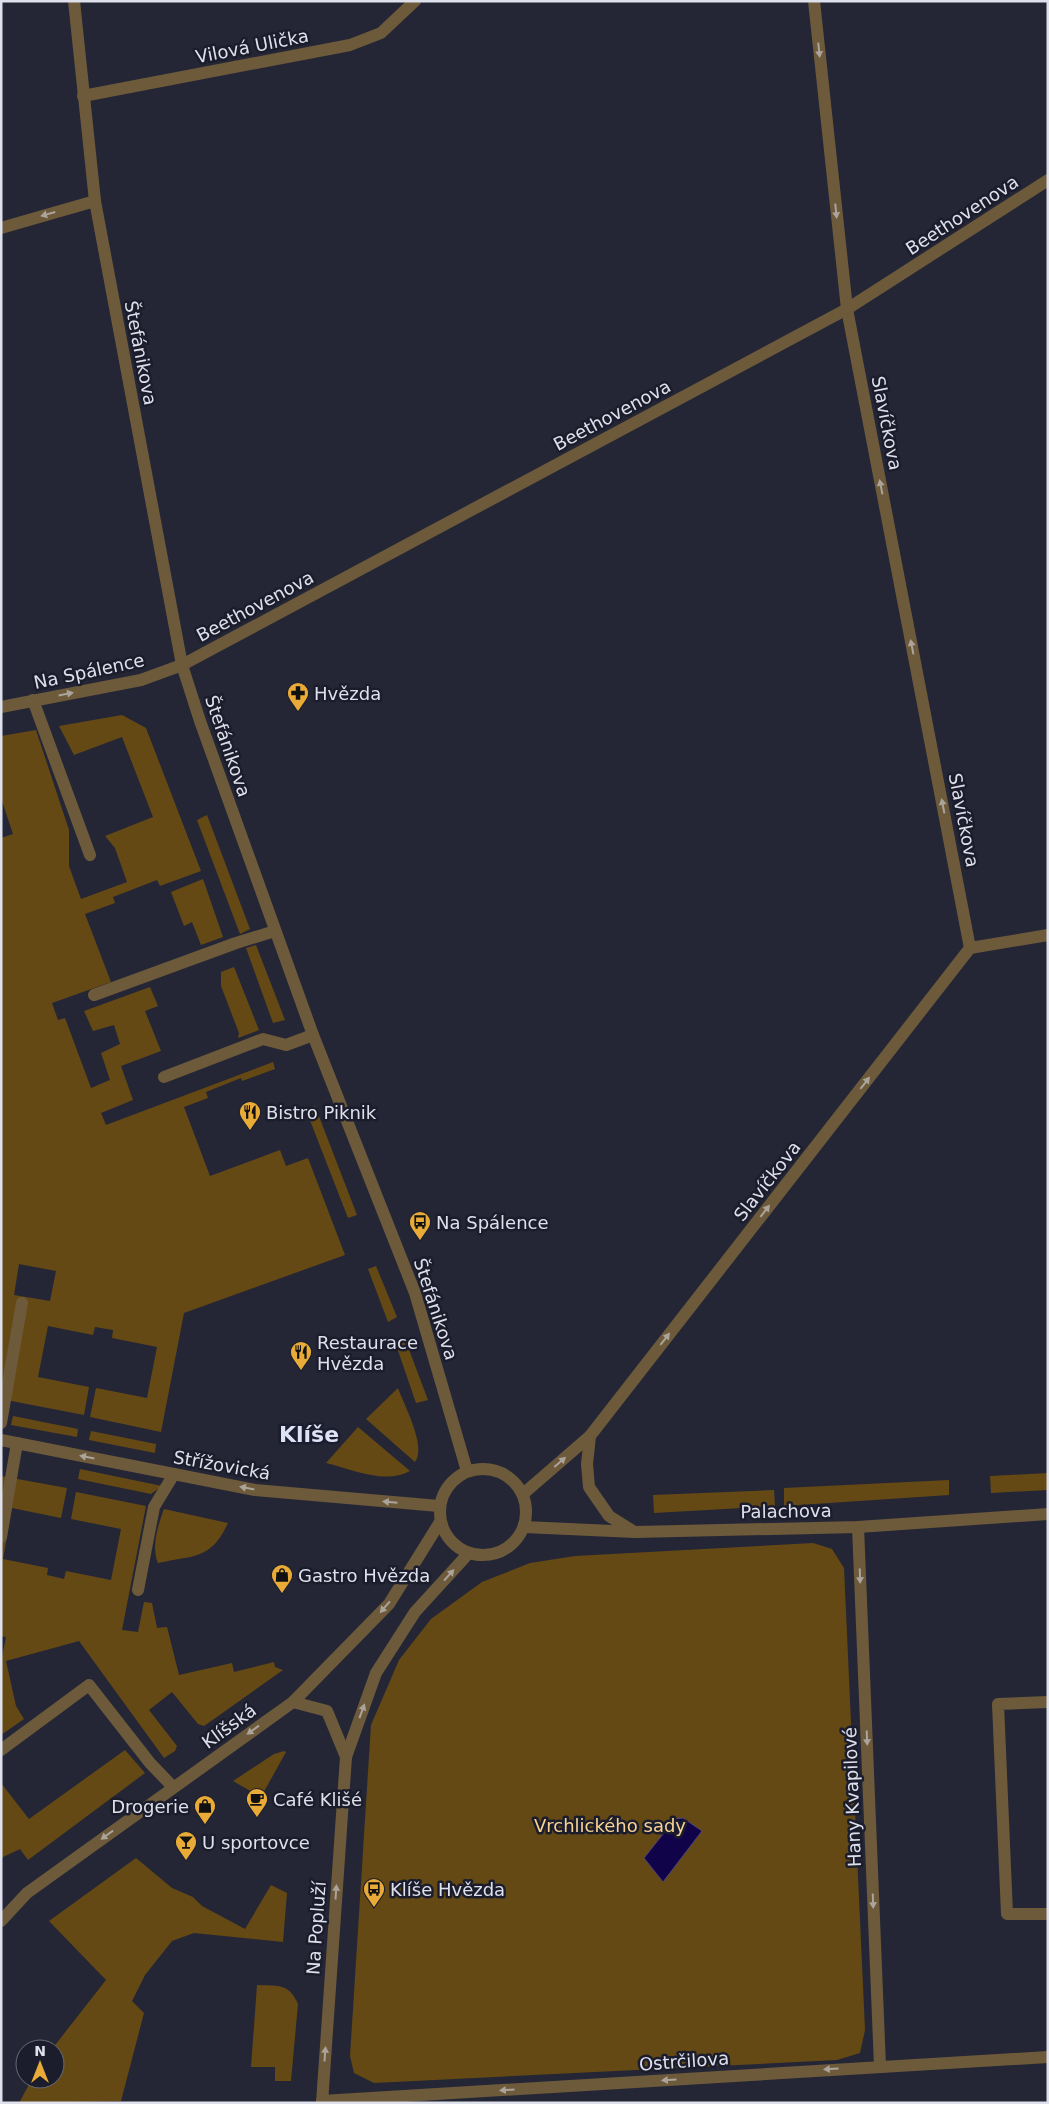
<svg xmlns="http://www.w3.org/2000/svg" width="1049" height="2104" viewBox="0 0 1049 2104" font-family="'DejaVu Sans',sans-serif">
	<style>
		.green { fill: #654914; fill-rule: evenodd }
		.water { fill: #11034a; stroke: #4e457a }
		.lines { fill: none; stroke-linecap: round; stroke-linejoin: round }
		.minor { stroke: #6d5a3a; stroke-width: 12 }
		.oneway { fill: #aba49b }
		.labels { text-anchor: middle; dominant-baseline: central; stroke-width: 5; stroke-linejoin: round; paint-order: stroke }
		.street-label { font-size: 18px; fill: #dee0eb; stroke: #1b1d2c }
		.poi-label { font-size: 18px; fill: #dee0eb; stroke: #1b1d2c; text-anchor: start }
		.park-label { font-size: 18px; fill: #f8d295; stroke: #1b1d2c }
		.district-label { font-size: 22px; font-weight: bold; fill: #dee2f7; stroke: #1b1d2c }
	</style>
	<rect width="100%" height="100%" fill="#242636"/>
	<g class="green">
		<path d="M 122,715 L 146,728 L 201,871 L 160,886 L 157,880 L 113,897 L 115,903 L 85,914 L 111,982 L 52,1003 L 58,1020 L 65,1018 L 91,1088 L 110,1080 L 101,1053 L 120,1044 L 114,1025 L 93,1031 L 84,1011 L 150,987 L 158,1006 L 145,1011 L 161,1051 L 121,1066 L 133,1100 L 101,1113 L 106,1125 L 273,1062 L 275,1069 L 242,1081 L 241,1078 L 206,1092 L 208,1098 L 184,1107 L 210,1176 L 280,1150 L 286,1166 L 308,1158 L 345,1255 L 184,1313 L 161,1432 L 90,1417 L 96,1388 L 147,1398 L 157,1347 L 112,1338 L 113,1330 L 95,1327 L 93,1335 L 48,1326 L 38,1377 L 89,1387 L 84,1415 L 1,1399 L 1,838 L 13,834 L 1,798 L 1,736 L 36,730 L 69,830 L 69,866 L 81,899 L 127,882 L 115,848 L 105,836 L 153,817 L 122,737 L 74,755 L 59,726 ZM 19,1264 L 56,1271 L 50,1301 L 14,1295 Z"/>
		<path d="M 207,815 L 250,929 L 240,934 L 197,820 Z"/>
		<path d="M 203,879 L 223,937 L 201,945 L 192,922 L 184,926 L 171,892 Z"/>
		<path d="M 256,945 L 285,1020 L 273,1023 L 246,948 Z"/>
		<path d="M 234,967 L 259,1030 L 238,1038 L 239,1033 L 221,986 L 221,972 Z"/>
		<path d="M 315,1106 L 357,1215 L 348,1218 L 306,1110 Z"/>
		<path d="M 376,1266 L 397,1317 L 388,1322 L 368,1269 Z"/>
		<path d="M 405,1339 L 428,1400 L 416,1403 L 395,1342 Z"/>
		<path d="M 398,1388 C 404,1405 427,1447 415,1462 L 366,1419 Z"/>
		<path d="M 13,1416 L 78,1429 L 77,1437 L 11,1425 Z"/>
		<path d="M 358,1427 L 410,1471 C 385,1485 352,1469 326,1463 Z"/>
		<path d="M 91,1431 L 156,1444 L 155,1453 L 89,1440 Z"/>
		<path d="M 80,1469 L 162,1486 L 151,1494 L 78,1479 Z"/>
		<path d="M 1048,1473 L 1048,1490 L 991,1493 L 990,1476 Z"/>
		<path d="M 1,1476 L 67,1488 L 61,1518 L 12,1508 L 3,1559 L 48,1568 L 47,1575 L 64,1579 L 66,1571 L 111,1580 L 121,1529 L 71,1519 L 76,1492 L 146,1506 L 122,1630 L 138,1632 L 144,1602 L 152,1603 L 157,1628 L 167,1627 L 179,1675 L 232,1663 L 234,1672 L 274,1662 L 275,1667 L 283,1670 L 204,1726 L 198,1724 L 172,1692 L 149,1710 L 177,1746 L 175,1751 L 164,1758 L 79,1641 L 6,1661 L 16,1706 L 24,1719 L 1,1735 L 1,1662 L 6,1637 L 1,1636 Z"/>
		<path d="M 949,1480 L 949,1495 L 784,1506 L 784,1488 Z"/>
		<path d="M 774,1490 L 775,1506 L 654,1513 L 653,1495 Z"/>
		<path d="M 164,1509 L 228,1523 C 211,1560 194,1555 158,1563 C 151,1547 158,1525 164,1509 Z"/>
		<path d="M 813,1543 L 832,1549 L 844,1568 L 865,2030 L 860,2053 L 837,2060 L 374,2083 L 354,2073 L 350,2056 L 371,1725 L 399,1660 L 431,1619 L 482,1582 L 530,1563 L 575,1556 Z"/>
		<path d="M 125,1750 L 145,1773 L 28,1860 L 20,1849 L 1,1858 L 1,1783 L 29,1819 Z"/>
		<path d="M 284,1751 L 286,1752 L 261,1797 L 233,1781 L 274,1754 Z"/>
		<path d="M 136,1858 L 172,1888 L 193,1897 L 202,1906 L 245,1929 L 271,1885 L 287,1893 L 283,1942 L 194,1933 L 172,1941 L 145,1975 L 132,2001 L 144,2013 L 121,2101 L 19,2103 L 32,2079 L 55,2079 L 55,2049 L 52,2049 L 106,1980 L 49,1921 Z"/>
		<path d="M 257,1985 C 278,1986 289,1983 298,2004 L 291,2081 L 275,2081 L 275,2067 L 251,2067 Z"/>
	</g>
	<path class="water" d="M 683,1818 L 702,1831 L 663,1882 L 644,1858 L 675,1819 Z"/>
	<g class="lines">
		<g class="minor">
			<path d="M 74,1 L 95,201 L 182,665 L 200,721 L 313,1035 L 415,1293 L 467,1471"/>
			<path d="M 83,96 L 350,45 L 381,33 L 415,1"/>
			<path d="M 1,228 L 95,201"/>
			<path d="M 33,700 L 90,855"/>
			<path d="M 1,707 L 141,680 L 182,665 L 847,309 L 1048,180"/>
			<path d="M 970,948 L 1048,935"/>
			<path d="M 94,995 L 236,943 L 275,931"/>
			<path d="M 164,1077 L 263,1039 L 286,1045 L 313,1035"/>
			<path d="M 1,1423 L 22,1303"/>
			<path d="M 590,1436 L 587,1464 L 589,1487 L 609,1516 L 633,1531"/>
			<path d="M 1,1440 L 255,1490 L 439,1506"/>
			<circle cx="483" cy="1512" r="43"/>
			<path d="M 523,1494 L 590,1436 L 970,948 L 847,309 L 814,1"/>
			<path d="M 524,1527 L 635,1532 L 858,1527 L 1048,1514"/>
			<path d="M 858,1527 L 880,2066"/>
			<path d="M 1,1537 L 17,1443"/>
			<path d="M 138,1590 L 154,1507 L 174,1474"/>
			<path d="M 293,1702 L 327,1711 L 346,1757"/>
			<path d="M 1048,1702 L 998,1704 L 1007,1914 L 1048,1914"/>
			<path d="M 1,1750 L 89,1685 L 150,1763 L 173,1787"/>
			<path d="M 1,1921 L 27,1893 L 293,1702 L 389,1604 L 440,1522"/>
			<path d="M 322,2101 L 1048,2057"/>
			<path d="M 322,2103 L 346,1757 L 376,1673 L 415,1612 L 468,1554"/>
		</g>
	</g>
	<defs><path id="oneway-solid" d="M-6-.8H1V-3.2L6.5 0L1 3.2V.8H-6Z" transform="scale(1.25)"/></defs>
	<g class="oneway">
		<use href="#oneway-solid" transform="translate(819 50) rotate(84)"/>
		<use href="#oneway-solid" transform="translate(836 211) rotate(84)"/>
		<use href="#oneway-solid" transform="translate(48 214) rotate(164)"/>
		<use href="#oneway-solid" transform="translate(881 487) rotate(-101)"/>
		<use href="#oneway-solid" transform="translate(912 647) rotate(-101)"/>
		<use href="#oneway-solid" transform="translate(66 694) rotate(-11)"/>
		<use href="#oneway-solid" transform="translate(943 806) rotate(-101)"/>
		<use href="#oneway-solid" transform="translate(865 1083) rotate(-52)"/>
		<use href="#oneway-solid" transform="translate(765 1211) rotate(-52)"/>
		<use href="#oneway-solid" transform="translate(665 1339) rotate(-52)"/>
		<use href="#oneway-solid" transform="translate(87 1457) rotate(-169)"/>
		<use href="#oneway-solid" transform="translate(560 1462) rotate(-41)"/>
		<use href="#oneway-solid" transform="translate(247 1488) rotate(-169)"/>
		<use href="#oneway-solid" transform="translate(390 1502) rotate(-175)"/>
		<use href="#oneway-solid" transform="translate(449 1575) rotate(-48)"/>
		<use href="#oneway-solid" transform="translate(860 1576) rotate(88)"/>
		<use href="#oneway-solid" transform="translate(385 1607) rotate(131)"/>
		<use href="#oneway-solid" transform="translate(362 1711) rotate(-70)"/>
		<use href="#oneway-solid" transform="translate(253 1730) rotate(144)"/>
		<use href="#oneway-solid" transform="translate(867 1738) rotate(88)"/>
		<use href="#oneway-solid" transform="translate(107 1835) rotate(144)"/>
		<use href="#oneway-solid" transform="translate(336 1892) rotate(-86)"/>
		<use href="#oneway-solid" transform="translate(873 1901) rotate(88)"/>
		<use href="#oneway-solid" transform="translate(325 2054) rotate(-86)"/>
		<use href="#oneway-solid" transform="translate(831 2069) rotate(176)"/>
		<use href="#oneway-solid" transform="translate(669 2080) rotate(176)"/>
		<use href="#oneway-solid" transform="translate(507 2090) rotate(176)"/>
	</g>
	<defs>
		<g id="pharmacy-pin" transform="scale(1.125)"><path d="M0 17L-7.5 6A9.5 9.5 0 1 1 7.5 6Z" fill="#e8ab37" stroke="#1b1d2c"/><path d="M-2-6h4v4h4v4h-4v4h-4v-4h-4v-4h4Z" fill="#111"/></g>
		<g id="restaurant-pin" transform="scale(1.125)"><path d="M0 17L-7.5 6A9.5 9.5 0 1 1 7.5 6Z" fill="#e8ab37" stroke="#1b1d2c"/><path d="M-5-6h1v4h1v-4h1v4h1v-4h1v5L-1.5 .5V6h-2V.5L-5-1ZM5-6V6H3V1.5H1.5Q1.5-4 5-6Z" fill="#111"/></g>
		<g id="bus-pin" transform="scale(1.125)"><path d="M0 17L-7.5 6A9.5 9.5 0 1 1 7.5 6Z" fill="#e8ab37" stroke="#1b1d2c"/><path d="M-5-6H5V4H4V6H2V4H-2V6H-4V4H-5ZM-3.5-4V0h7V-4ZM-3.5 1.2v1.5H-2V1.2ZM2 1.2v1.5H3.5V1.2Z" fill="#111"/></g>
		<g id="shop-pin" transform="scale(1.125)"><path d="M0 17L-7.5 6A9.5 9.5 0 1 1 7.5 6Z" fill="#e8ab37" stroke="#1b1d2c"/><path d="M-5-2.5h2.3a2.7 3.5 0 0 1 5.4 0H5L5.5 6h-11ZM-1.5-2.5h3a1.5 2.3 0 0 0-3 0Z" fill="#111"/></g>
		<g id="cafe-pin" transform="scale(1.125)"><path d="M0 17L-7.5 6A9.5 9.5 0 1 1 7.5 6Z" fill="#e8ab37" stroke="#1b1d2c"/><path d="M-5.5-4.5H6V0H3Q3 3.5 0 3.5H-2.5Q-5.5 3.5-5.5 0ZM3-3.2v2h1.7v-2ZM-6 4.5H4V6H-6Z" fill="#111"/></g>
		<g id="bar-pin" transform="scale(1.125)"><path d="M0 17L-7.5 6A9.5 9.5 0 1 1 7.5 6Z" fill="#e8ab37" stroke="#1b1d2c"/><path d="M-6-5H6L.8 .8V4.5H3.5V6h-7V4.5H-.8V.8Z" fill="#111"/></g>
	</defs>
	<g fill-rule="evenodd">
		<use href="#pharmacy-pin" x="298" y="693"/>
		<use href="#restaurant-pin" x="250" y="1112"/>
		<use href="#bus-pin" x="420" y="1222"/>
		<use href="#restaurant-pin" x="301" y="1352"/>
		<use href="#shop-pin" x="282" y="1575"/>
		<use href="#cafe-pin" x="257" y="1799"/>
		<use href="#shop-pin" x="205" y="1806"/>
		<use href="#bar-pin" x="186" y="1842"/>
		<use href="#bus-pin" x="374" y="1889"/>
	</g>
	<g class="labels">
		<g class="street-label">
			<text transform="translate(252 46) rotate(-11)">Vilová Ulička</text>
			<text transform="translate(962 215) rotate(-33)">Beethovenova</text>
			<text transform="translate(141 353) rotate(79)">Štefánikova</text>
			<text transform="translate(612 415) rotate(-28)">Beethovenova</text>
			<text transform="translate(887 423) rotate(79)">Slavíčkova</text>
			<text transform="translate(255 606) rotate(-28)">Beethovenova</text>
			<text transform="translate(89 671) rotate(-12)">Na Spálence</text>
			<text transform="translate(228 746) rotate(71)">Štefánikova</text>
			<text transform="translate(964 820) rotate(79)">Slavíčkova</text>
			<text transform="translate(767 1181) rotate(-52)">Slavíčkova</text>
			<text transform="translate(436 1309) rotate(72)">Štefánikova</text>
			<text transform="translate(222 1465) rotate(10)">Střížovická</text>
			<text transform="translate(786 1511) rotate(-1)">Palachova</text>
			<text transform="translate(229 1726) rotate(-36)">Klíšská</text>
			<text transform="translate(852 1797) rotate(-92)">Hany Kvapilové</text>
			<text transform="translate(316 1928) rotate(-86)">Na Popluží</text>
			<text transform="translate(684 2061) rotate(-4)">Ostrčilova</text>
		</g>
		<g class="poi-label">
			<text x="314" y="693">Hvězda</text>
			<text x="266" y="1112">Bistro Piknik</text>
			<text x="436" y="1222">Na Spálence</text>
			<text x="317" y="1342">Restaurace<tspan x="317" dy="21">Hvězda</tspan></text>
			<text x="298" y="1575">Gastro Hvězda</text>
			<text x="273" y="1799">Café Klišé</text>
			<text x="189" y="1806" text-anchor="end">Drogerie</text>
			<text x="202" y="1842">U sportovce</text>
			<text x="390" y="1889">Klíše Hvězda</text>
		</g>
		<g class="park-label">
			<text x="610" y="1825">Vrchlického sady</text>
		</g>
		<g class="district-label">
			<text x="309" y="1434">Klíše</text>
		</g>
	</g>
	<rect width="1049" height="2104" fill="none" stroke="#dee0eb" stroke-width="5"/>
	<g transform="translate(40 2064)"><circle r="24" fill="#1b1d2c" stroke="#696b78"/>
	<path d="M0-4L9 19L0 12L-9 19Z" fill="#e8ab37"/>
	<text y="-8" font-size="14" font-weight="bold" text-anchor="middle" fill="#dee0eb">N</text>
	</g>
</svg>
